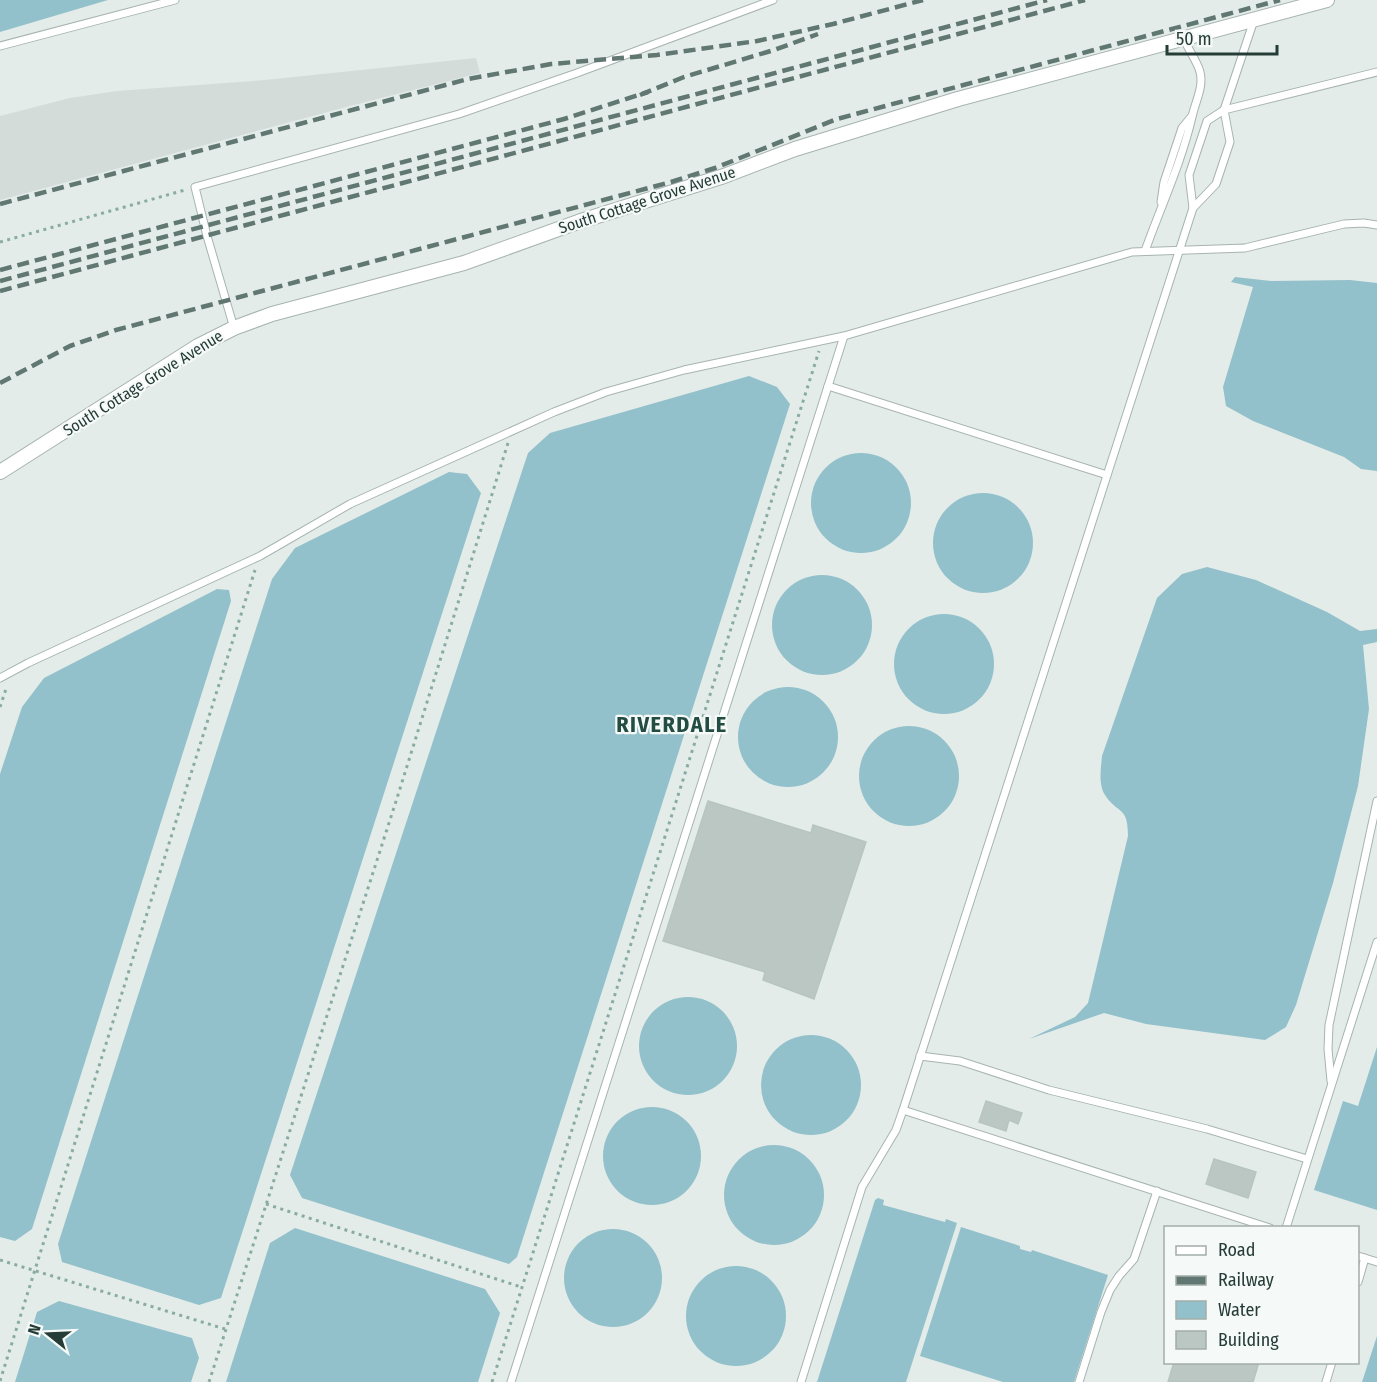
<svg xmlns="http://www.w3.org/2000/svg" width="1377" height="1382" viewBox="0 0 1377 1382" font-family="'Fira Sans Condensed',sans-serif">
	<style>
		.built { fill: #d3dcd8 }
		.water { fill: #92c1cb }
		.building { fill: #bac7c2; stroke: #b7c5c0; stroke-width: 1.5 }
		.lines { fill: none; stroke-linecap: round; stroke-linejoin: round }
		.lane-casing { stroke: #a7b4b0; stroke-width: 9 }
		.street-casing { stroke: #a7b4b0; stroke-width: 16 }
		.path { stroke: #88aca2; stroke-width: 3; stroke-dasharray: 3 4.5; stroke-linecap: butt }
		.lane { stroke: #fff; stroke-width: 7 }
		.street { stroke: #fff; stroke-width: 14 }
		.rail { stroke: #607772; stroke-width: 4.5; stroke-dasharray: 12 6; stroke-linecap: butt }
		.labels { text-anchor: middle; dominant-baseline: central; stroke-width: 4.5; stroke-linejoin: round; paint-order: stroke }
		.street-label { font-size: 16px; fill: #253c37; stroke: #f5f9f7 }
		.district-label { font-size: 22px; font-weight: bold; letter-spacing: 1.5px; fill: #234c43; stroke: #f5f9f7 }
	</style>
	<rect width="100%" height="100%" fill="#e4ece9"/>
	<path class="built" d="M 476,58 L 480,73 L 350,106 L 0,200 L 0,116 L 70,98 L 117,91 L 265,80 Z"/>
	<g class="water">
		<path d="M 0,0 L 108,0 L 0,32 Z"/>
		<path d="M 1235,277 L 1271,281 L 1350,280 L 1377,283 L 1377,471 L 1361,469 L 1344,457 L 1253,421 L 1226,406 L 1223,387 L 1253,287 L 1231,282 Z"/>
		<path d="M 749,376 L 777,387 L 790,404 L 517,1257 L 509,1264 L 302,1198 L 290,1175 L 528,453 L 550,433 Z"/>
		<circle cx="861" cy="503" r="50"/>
		<path d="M 449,472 L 467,474 L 481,493 L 221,1298 L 199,1305 L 62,1262 L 58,1244 L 272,579 L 295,548 Z"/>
		<circle cx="983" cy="543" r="50"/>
		<path d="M 1207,567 L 1256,580 L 1327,612 L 1360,631 L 1377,629 L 1377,642 L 1363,645 L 1369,709 L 1358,786 L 1333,883 L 1296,1005 L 1286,1027 L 1265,1040 L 1146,1024 L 1104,1013 L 1029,1039 L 1075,1017 L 1088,1003 L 1128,836 C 1128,805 1118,815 1105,795 C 1098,784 1101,768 1102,756 L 1157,598 L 1182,574 Z"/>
		<circle cx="822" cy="625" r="50"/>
		<path d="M 217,589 L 229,590 L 231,601 L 32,1229 L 15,1241 L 0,1237 L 0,774 L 22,707 L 44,678 Z"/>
		<circle cx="944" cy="664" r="50"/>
		<circle cx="788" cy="737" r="50"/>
		<circle cx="909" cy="776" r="50"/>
		<circle cx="688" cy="1046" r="49"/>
		<circle cx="811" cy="1085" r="50"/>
		<path d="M 1377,1047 L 1377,1210 L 1314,1190 L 1343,1101 L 1358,1106 Z"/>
		<circle cx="652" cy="1156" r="49"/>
		<circle cx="774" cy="1195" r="50"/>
		<path d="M 878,1198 L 884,1200 L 883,1205 L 945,1222 L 946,1219 L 957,1223 L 906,1382 L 817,1382 L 875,1200 Z"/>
		<path d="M 961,1227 L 1020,1246 L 1020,1249 L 1031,1252 L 1032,1250 L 1108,1275 L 1074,1382 L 1003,1382 L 920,1356 Z"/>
		<path d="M 295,1228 L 485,1289 L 500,1313 L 478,1382 L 226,1382 L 270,1243 Z"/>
		<circle cx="613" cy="1278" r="49"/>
		<circle cx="736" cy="1316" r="50"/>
		<path d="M 59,1301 L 192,1338 L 199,1358 L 191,1382 L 15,1382 L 37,1312 Z"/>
		<path d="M 1377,1336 L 1377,1382 L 1362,1382 Z"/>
	</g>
	<g class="building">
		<path d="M 708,801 L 811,833 L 813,825 L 866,842 L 814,999 L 763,980 L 765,972 L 663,941 Z"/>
		<path d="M 986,1101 L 1022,1113 L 1018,1124 L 1009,1120 L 1006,1131 L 979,1122 Z"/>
		<path d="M 1214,1159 L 1256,1172 L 1248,1198 L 1206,1184 Z"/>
		<path d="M 1174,1362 L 1259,1362 L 1253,1382 L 1168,1382 Z"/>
	</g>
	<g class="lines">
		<g class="lane-casing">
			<g id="lane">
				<path d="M 0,46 L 175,0"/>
				<path d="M 1161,202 L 1164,182 L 1182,128 L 1191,117"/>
				<path d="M 1193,208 L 1216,184 L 1230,142 L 1224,110 L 1254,20"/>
				<path d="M 1145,251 C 1161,206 1181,164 1192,117 C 1195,102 1204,87 1200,72 C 1198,63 1188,49 1184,39"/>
				<path d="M 234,328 L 207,236 L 195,187 L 459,114 L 577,73 L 773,0"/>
				<path d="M 828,386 L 1107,475"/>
				<path d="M 0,678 L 28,663 L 260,556 L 350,504 L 554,412 L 606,392 L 684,370 L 844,336 L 1132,252 L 1245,248 L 1344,224 L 1364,223 L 1377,225"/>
				<path d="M 920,1056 L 960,1061 L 1049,1090 L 1207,1129 L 1307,1159"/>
				<path d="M 1331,1081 L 1328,1049 L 1329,1025 L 1377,801"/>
				<path d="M 903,1110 L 1270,1228"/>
				<path d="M 1286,1228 L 1377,942"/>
				<path d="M 1358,1256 L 1377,1262"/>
				<path d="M 1358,1282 L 1365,1258"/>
				<path d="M 511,1382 L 844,336"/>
				<path d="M 801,1382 L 862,1187 L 896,1130 L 903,1110 L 1193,208 L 1189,175 L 1207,121 L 1224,110 L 1377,72"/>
				<path d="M 1079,1382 L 1101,1312 L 1110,1290 L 1119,1276 L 1134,1259 L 1157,1191"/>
				<path d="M 1326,1382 L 1332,1362"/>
			</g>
		</g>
		<g class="street-casing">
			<path id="street" d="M 0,472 L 198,346 L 234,328 L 272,314 L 464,263 L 578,222 L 724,176 L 795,149 L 958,99 L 1327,0"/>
		</g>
		<g class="path">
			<path d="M 0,242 L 185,190"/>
			<path d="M 0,707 L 7,686"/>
			<path d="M 266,1204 L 521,1287"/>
			<path d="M 0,1260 L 225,1329"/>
			<path d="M 0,1381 L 255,570"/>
			<path d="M 209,1382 L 398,795 L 508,443"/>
			<path d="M 492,1382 L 819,351"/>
		</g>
		<use href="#lane" class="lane"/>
		<use href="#street" class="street"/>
		<g class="rail">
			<path d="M 640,95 L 684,77 L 774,50 L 818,34"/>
			<path d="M 0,204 L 468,79 L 551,64 L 657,55 L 757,41 L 833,24 L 923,0"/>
			<path d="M 0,270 L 564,119 L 648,92"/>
			<path d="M 0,281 L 1047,0"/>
			<path d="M 0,291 L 1085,0"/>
			<path d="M 0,383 L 70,346 L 116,330 L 671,182 L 715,168 L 837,119 L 1280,0"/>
		</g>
	</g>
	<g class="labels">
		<g class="street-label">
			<text transform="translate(647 200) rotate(-18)">South Cottage Grove Avenue</text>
			<text transform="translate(143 383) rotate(-32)">South Cottage Grove Avenue</text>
		</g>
		<g class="district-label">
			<text x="672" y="724">RIVERDALE</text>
		</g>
	</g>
	<rect x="1164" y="1226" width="195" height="138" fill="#f5f9f7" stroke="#a2adaa" stroke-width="1.5"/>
	<rect x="1176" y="1246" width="30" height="9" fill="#ffffff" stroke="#a2adaa" stroke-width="1.5"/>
	<text x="1218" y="1256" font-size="18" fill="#253c37">Road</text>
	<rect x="1176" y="1276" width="30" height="9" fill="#607772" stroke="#a2adaa" stroke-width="1.5"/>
	<text x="1218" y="1286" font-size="18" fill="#253c37">Railway</text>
	<rect x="1176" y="1301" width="30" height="18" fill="#92c1cb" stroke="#a2adaa" stroke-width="1.5"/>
	<text x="1218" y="1316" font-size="18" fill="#253c37">Water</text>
	<rect x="1176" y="1331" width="30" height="18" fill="#bac7c2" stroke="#a2adaa" stroke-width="1.5"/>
	<text x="1218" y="1346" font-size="18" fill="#253c37">Building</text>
	<g transform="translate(48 1334) rotate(288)" stroke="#f5f9f7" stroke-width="4.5" paint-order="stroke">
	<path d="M0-4.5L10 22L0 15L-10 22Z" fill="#253c37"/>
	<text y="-9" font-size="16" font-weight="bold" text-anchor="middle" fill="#253c37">N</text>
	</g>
	<path d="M1167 45v9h110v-9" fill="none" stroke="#253c37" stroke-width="3"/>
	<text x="1176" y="45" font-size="18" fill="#253c37" stroke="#f5f9f7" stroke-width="4.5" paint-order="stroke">50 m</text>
</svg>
